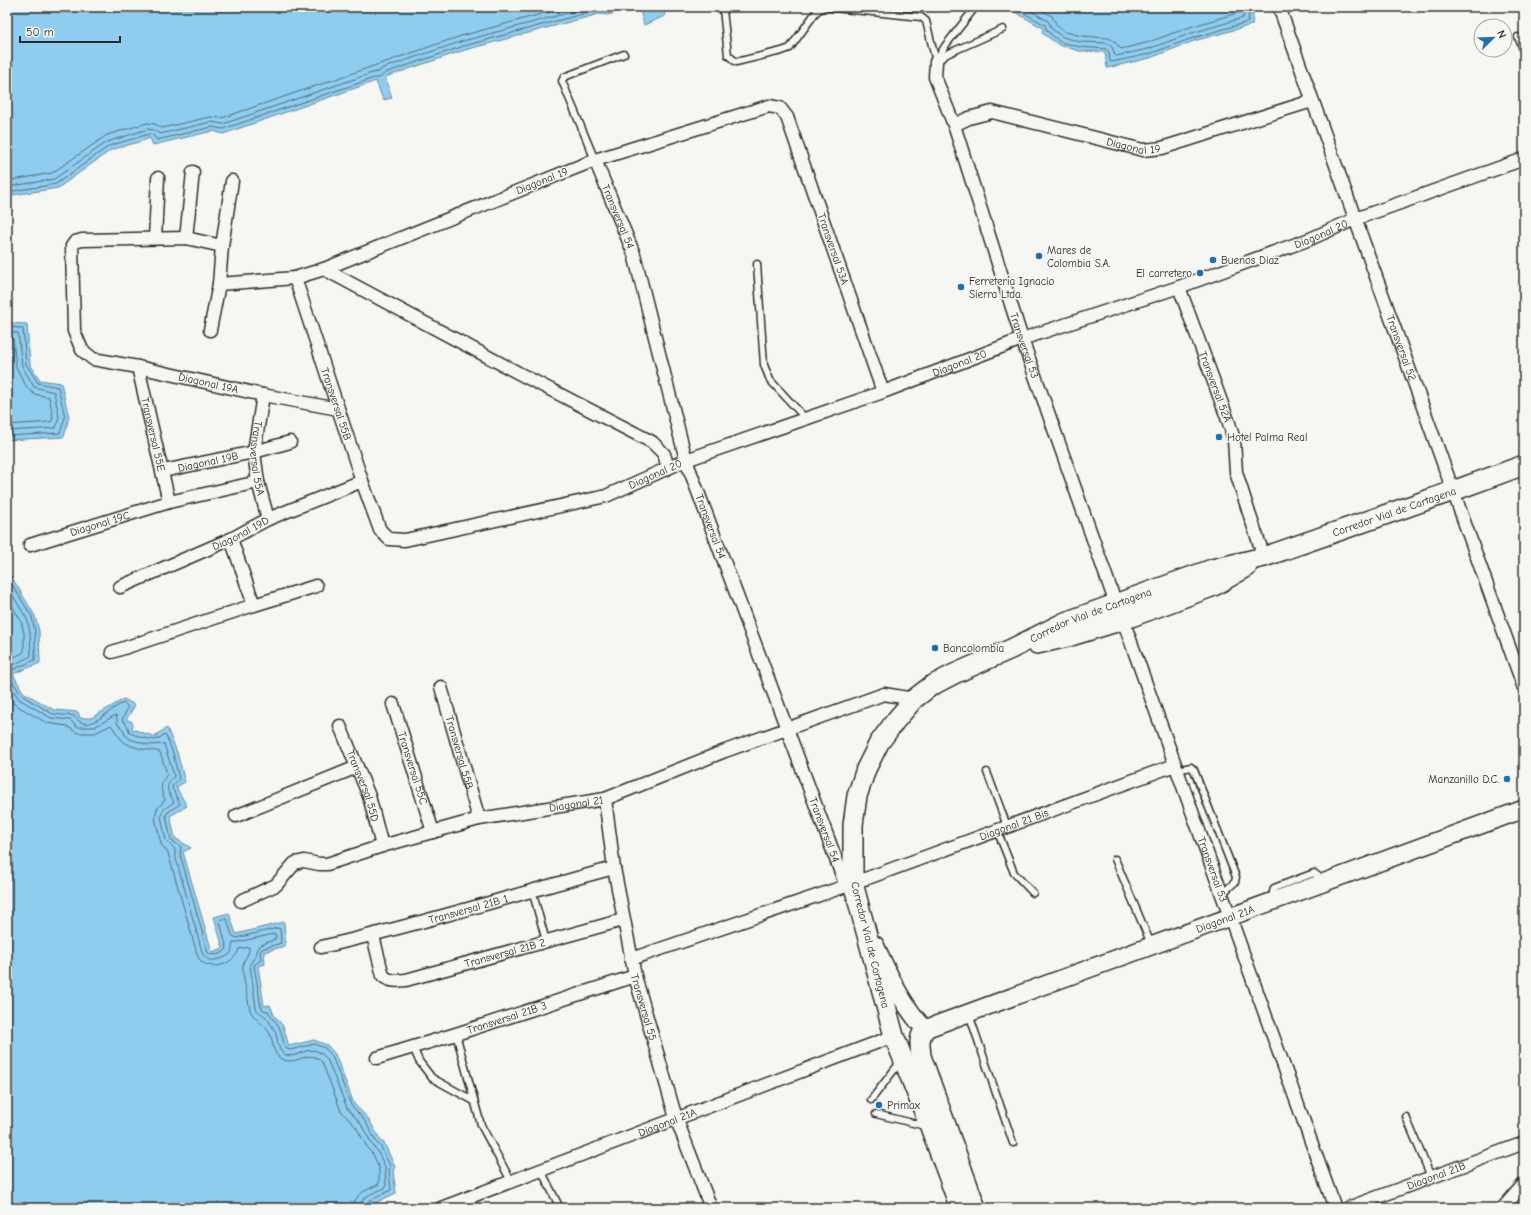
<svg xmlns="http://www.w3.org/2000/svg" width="1531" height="1215" viewBox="0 0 1531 1215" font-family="'Comic Neue',sans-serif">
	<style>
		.water { fill: #8ecdef; stroke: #668ca1 }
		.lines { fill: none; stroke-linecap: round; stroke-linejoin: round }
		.shore { stroke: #536c79; stroke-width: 1 }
		.lane-casing { stroke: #2b2b2b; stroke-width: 9 }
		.street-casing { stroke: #2b2b2b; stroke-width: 15 }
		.secondary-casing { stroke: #2b2b2b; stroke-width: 20 }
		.primary-casing { stroke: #2b2b2b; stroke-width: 22 }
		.lane { stroke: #f6f6f2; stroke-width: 6 }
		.street { stroke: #f6f6f2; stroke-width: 12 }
		.secondary { stroke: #f6f6f2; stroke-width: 17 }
		.primary { stroke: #f6f6f2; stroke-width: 19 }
		.poi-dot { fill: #1f6fb2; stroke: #f6f6f2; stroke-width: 1.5 }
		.labels { text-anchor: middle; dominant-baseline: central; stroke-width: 3; stroke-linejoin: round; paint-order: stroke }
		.street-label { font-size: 11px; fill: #2b2b2b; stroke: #f6f6f2 }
		.poi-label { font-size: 11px; fill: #2b2b2b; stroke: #f6f6f2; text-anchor: start }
	</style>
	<rect width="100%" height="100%" fill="#f6f6f2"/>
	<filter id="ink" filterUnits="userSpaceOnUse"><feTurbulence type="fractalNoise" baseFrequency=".025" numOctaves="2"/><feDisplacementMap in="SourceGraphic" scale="8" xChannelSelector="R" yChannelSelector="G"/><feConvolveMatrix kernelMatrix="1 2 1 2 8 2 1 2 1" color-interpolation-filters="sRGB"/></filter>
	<g filter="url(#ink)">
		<g class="water">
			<path d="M 7,7 L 664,7 L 665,16 L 644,25 L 639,7 L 608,15 L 599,14 L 465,50 L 385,77 L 392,98 L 383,100 L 376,81 L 223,134 L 213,131 L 153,145 L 150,138 L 142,141 L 111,150 L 58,188 L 7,196 Z"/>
			<path d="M 1006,7 L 1254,7 L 1252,25 L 1194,41 L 1150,58 L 1107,68 L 1105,52 L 1079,51 L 1059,45 L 1042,33 L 1043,28 Z"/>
			<path d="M 7,313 L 8,323 L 27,324 L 30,364 L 40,380 L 61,383 L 69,417 L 64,437 L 7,440 Z"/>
			<path d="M 7,569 L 35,616 L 39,631 L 40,663 L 13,674 L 23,692 L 54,710 L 78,712 L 80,718 L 91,718 L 124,699 L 135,705 L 126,720 L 131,721 L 133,724 L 132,729 L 156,737 L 157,734 L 167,728 L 177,752 L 185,782 L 176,787 L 187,806 L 170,816 L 175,838 L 191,848 L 183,852 L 212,952 L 223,948 L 214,917 L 229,913 L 236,934 L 284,922 L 285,935 L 285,946 L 264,952 L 265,964 L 258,966 L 264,1006 L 270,1005 L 274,1015 L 283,1026 L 289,1046 L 314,1040 L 327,1045 L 335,1054 L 354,1104 L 368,1118 L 381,1141 L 384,1143 L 395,1167 L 393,1171 L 396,1193 L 369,1206 L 369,1208 L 7,1208 Z"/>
		</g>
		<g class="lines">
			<g class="shore">
				<path d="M 1014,7 L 1045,25 L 1047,31 L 1060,42 L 1080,47 L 1106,49 L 1109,52 L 1110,61 L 1112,62 L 1149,54 L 1193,38 L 1248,22 L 1250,7"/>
				<path d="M 1024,7 L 1048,21 L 1052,29 L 1063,37 L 1081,42 L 1107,43 L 1112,47 L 1115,55 L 1116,56 L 1148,49 L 1192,33 L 1243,18 L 1245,7"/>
				<path d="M 1036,7 L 1052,16 L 1057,26 L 1065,32 L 1082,36 L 1109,38 L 1114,41 L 1121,49 L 1146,43 L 1190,27 L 1237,13 L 1239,7"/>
				<path d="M 7,181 L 52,173 L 107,135 L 147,123 L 155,124 L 162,128 L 210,117 L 222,118 L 461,36 L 567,7"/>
				<path d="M 7,187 L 54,179 L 107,142 L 148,129 L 154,130 L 160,134 L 211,122 L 223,124 L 372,73 L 378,72 L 383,68 L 463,41 L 590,7"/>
				<path d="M 7,192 L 56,184 L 109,146 L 149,134 L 153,135 L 157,140 L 212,127 L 223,129 L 374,78 L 380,78 L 385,73 L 464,46 L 597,10 L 608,11 L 624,7"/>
				<path d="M 7,326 L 23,329 L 26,364 L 38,383 L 58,387 L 65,417 L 60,433 L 7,436"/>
				<path d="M 7,332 L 18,333 L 22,366 L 34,387 L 54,392 L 59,417 L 56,428 L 7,431"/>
				<path d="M 7,338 L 13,339 L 16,367 L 27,388 L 34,394 L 49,397 L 53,417 L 51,422 L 7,425"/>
				<path d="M 7,576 L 32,617 L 35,632 L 35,660 L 12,670 L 10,673 L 10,677 L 21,695 L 53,714 L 74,716 C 89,737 109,707 124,703 L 128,707 L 122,720 L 127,725 L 130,733 C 134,735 154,742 158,739 C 160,738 162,736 163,735 L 166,736 L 173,753 L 179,779 L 173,785 L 172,788 L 180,804 L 168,812 L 166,815 L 171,840 L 181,847 L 180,854 L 208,953 C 213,957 223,954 227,949 L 220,922 L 221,919 L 227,919 L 232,935 L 236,938 L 278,928 L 280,929 L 281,943 L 262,949 L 260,952 L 261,960 L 254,965 L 261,1007 L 263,1010 L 268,1011 C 271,1017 276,1021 279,1027 C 283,1034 282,1043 287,1049 L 290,1050 L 314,1044 L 325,1048 L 332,1056 L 351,1105 L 365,1121 L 377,1143 L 381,1147 L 390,1166 L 389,1172 L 391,1190 L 367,1202 L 365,1208"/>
				<path d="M 7,586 L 27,619 L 30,632 L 31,656 L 7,668"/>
				<path d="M 7,597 L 21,621 L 24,633 L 24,652 L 23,653 L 7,660"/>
				<path d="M 7,681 L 19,699 L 51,718 L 70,720 L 77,727 L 94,727 L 116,715 L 118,725 L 123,729 L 125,735 L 130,739 L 148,745 L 164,744 L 174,776 C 164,789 167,789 174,802 L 163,810 L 161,816 L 166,841 L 175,849 L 175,855 L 203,955 L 209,960 C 215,961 227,958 231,953 C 232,950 232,946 233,943 L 274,934 L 276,935 L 275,939 L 259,946 L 256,951 L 255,957 L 250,964 L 256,1008 C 258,1013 261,1013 265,1016 C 267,1018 274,1029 275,1031 C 278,1038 277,1050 284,1054 C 299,1062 309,1038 327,1059 L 347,1108 L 361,1124 L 373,1146 L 377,1150 L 385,1167 L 386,1187 C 377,1193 360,1194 360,1208"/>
				<path d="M 7,693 L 14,704 L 47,723 L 67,726 L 77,733 L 95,733 L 111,725 C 115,730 118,736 122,740 C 132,750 149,749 160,752 L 167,774 C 160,784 160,789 165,800 L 157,809 L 155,817 L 161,844 L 168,853 L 198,957 C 205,970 225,968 234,957 C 237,955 238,952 239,949 L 249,947 C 250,955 244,957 243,965 C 242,975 248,999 250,1010 C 254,1020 265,1024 270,1034 C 274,1043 272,1056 284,1060 C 299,1065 309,1048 322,1062 L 341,1111 L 356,1127 L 368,1149 L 373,1154 L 379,1168 L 379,1184 C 368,1190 354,1192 354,1208"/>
			</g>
			<g class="lane-casing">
				<g id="lane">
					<path d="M 723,10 L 728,55 L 736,62 L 782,51 L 790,48 L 816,12 L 824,7 L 921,17 L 926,21 L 936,62"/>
					<path d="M 1518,37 L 1524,51"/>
					<path d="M 937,59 L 945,46 L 974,9"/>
					<path d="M 936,62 L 947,54 L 1003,29"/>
					<path d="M 595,160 L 562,81 L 564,77 L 624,54"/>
					<path d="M 757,264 L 764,365 L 770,380 L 806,419"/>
					<path d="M 1177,770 L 1191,767 L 1194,770 L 1236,877 L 1235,882 L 1222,894"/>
					<path d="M 987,772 L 1007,826"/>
					<path d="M 997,830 L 1014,873 L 1033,893"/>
					<path d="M 1115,859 L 1151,944"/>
					<path d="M 532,890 L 546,941"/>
					<path d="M 1274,899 L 1273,892 L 1274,888 L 1314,873 L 1318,876 L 1322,882"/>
					<path d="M 969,1014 L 1013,1143"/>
					<path d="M 456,1034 L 481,1125 L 511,1181"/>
					<path d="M 413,1047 L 419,1061 L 432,1078 L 474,1101"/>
					<path d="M 871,1100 L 901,1061"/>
					<path d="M 876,1114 L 925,1126"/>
					<path d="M 1406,1117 L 1431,1177"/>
					<path d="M 541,1170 L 560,1208"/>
				</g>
			</g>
			<g class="street-casing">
				<g id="street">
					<path id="s1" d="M 1279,7 L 1524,688"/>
					<path id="s2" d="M 936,62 L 935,77 L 954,125 L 1022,339 L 1116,604"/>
					<path id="s3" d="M 954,125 L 969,118 L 992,112 L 1143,150 L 1162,148 L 1312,101"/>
					<path id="s4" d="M 595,160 L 634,254 L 686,460 L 846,886"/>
					<path d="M 155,238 L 158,178"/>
					<path d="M 186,238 L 193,172"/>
					<path id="s5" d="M 222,246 L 186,238 L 82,240 L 75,242 L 72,246 L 74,331 L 82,350 L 93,359 L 138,367 L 263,395 L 338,409"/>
					<path d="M 324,269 L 524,376 L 652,442 L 664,454 L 668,468"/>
					<path d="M 219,284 L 222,246 L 232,181"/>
					<path id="s6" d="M 1179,287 L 1229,423 L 1234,440 L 1236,472 L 1249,513 L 1264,557"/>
					<path d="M 210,330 L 219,284 L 295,278"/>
					<path id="s7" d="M 138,367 L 169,502"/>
					<path id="s8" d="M 883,392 L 787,117 L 780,108 L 769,106 L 595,160 L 324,269 L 295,278 L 362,481 L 380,530 L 389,539 L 405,540 L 606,496 L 686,460 L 883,392 L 1022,339 L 1179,287 L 1310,239 L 1355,219 L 1524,159"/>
					<path id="s9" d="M 263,395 L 254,452 L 258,482 L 268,519"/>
					<path id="s10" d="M 163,471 L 254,452 L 290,442"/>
					<path d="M 231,539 L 254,605"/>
					<path id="s11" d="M 30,545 L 169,502 L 258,482"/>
					<path id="s12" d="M 120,587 L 231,539 L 268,519 L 362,481"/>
					<path id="s13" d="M 1123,620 L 1335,1208"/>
					<path d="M 112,652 L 254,605 L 316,586"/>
					<path id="s14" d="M 441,687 L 479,819"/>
					<path id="s15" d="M 393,704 L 433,832"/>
					<path id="s16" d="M 340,726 L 369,796 L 382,846"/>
					<path id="s17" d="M 605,799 L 614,868 L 635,976 L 676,1118 L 711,1208"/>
					<path d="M 236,816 L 357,767"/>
					<path id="s18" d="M 241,901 L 276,885 L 295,863 L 304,861 L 319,864 L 327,864 L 382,846 L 479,819 L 605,799 L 725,751 L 884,694 L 914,699"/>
					<path id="s19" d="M 373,936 L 383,976 C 390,982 398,981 406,980 L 623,920"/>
					<path id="s20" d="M 321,947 C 420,925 516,894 614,868"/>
					<path id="s21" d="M 631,959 L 846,886 L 1175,765"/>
					<path id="s22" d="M 377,1058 L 456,1034 L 635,976"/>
					<path id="s23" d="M 441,1208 L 894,1036"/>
					<path id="s24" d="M 1348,1208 L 1524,1143"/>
					<path d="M 1503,1208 L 1524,1184"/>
				</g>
			</g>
			<g class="secondary-casing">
				<g id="secondary">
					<path id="s25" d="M 875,945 C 889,975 902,1005 925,1029 L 1524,809"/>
				</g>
			</g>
			<g class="primary-casing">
				<g id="primary">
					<path d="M 1037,644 L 1068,637 L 1123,620 L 1214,586 L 1247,567"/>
					<path d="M 925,1029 C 918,1038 920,1045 921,1056 L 976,1208"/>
					<path id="s26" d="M 960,1208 L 930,1127 L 894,1036 L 853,883 L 853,825 L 857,796 L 866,769 L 879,743 L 896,720 L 914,699 L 931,686 L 954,674 L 1011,649 L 1065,622 L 1212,569 L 1264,557 L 1453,491 L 1524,465"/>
				</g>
			</g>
			<use href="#lane" class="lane"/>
			<use href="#street" class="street"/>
			<use href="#secondary" class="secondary"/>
			<use href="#primary" class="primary"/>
		</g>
	</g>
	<g class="poi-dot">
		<circle cx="1039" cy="256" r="4"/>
		<circle cx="1213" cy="260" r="4"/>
		<circle cx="1200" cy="273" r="4"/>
		<circle cx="961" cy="287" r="4"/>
		<circle cx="1219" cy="437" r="4"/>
		<circle cx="935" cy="648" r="4"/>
		<circle cx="1507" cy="779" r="4"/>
		<circle cx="879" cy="1105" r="4"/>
	</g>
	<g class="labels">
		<g class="street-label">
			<text stroke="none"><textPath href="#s3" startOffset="186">Diagonal 19</textPath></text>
			<text transform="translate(542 181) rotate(-22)">Diagonal 19</text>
			<text stroke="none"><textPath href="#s4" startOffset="61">Transversal 54</textPath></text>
			<text stroke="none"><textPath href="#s8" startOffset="2081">Diagonal 20</textPath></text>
			<text transform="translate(833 249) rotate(71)">Transversal 53A</text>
			<text stroke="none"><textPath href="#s2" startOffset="298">Transversal 53</textPath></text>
			<text stroke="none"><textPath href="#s1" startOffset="362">Transversal 52</textPath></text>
			<text stroke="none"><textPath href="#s8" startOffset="1697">Diagonal 20</textPath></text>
			<text stroke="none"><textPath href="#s5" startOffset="391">Diagonal 19A</textPath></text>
			<text stroke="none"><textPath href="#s6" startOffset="106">Transversal 52A</textPath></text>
			<text stroke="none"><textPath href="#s8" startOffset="951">Transversal 55B</textPath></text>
			<text stroke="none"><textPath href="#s7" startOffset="69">Transversal 55E</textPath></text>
			<text stroke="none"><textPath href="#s9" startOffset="64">Transversal 55A</textPath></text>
			<text stroke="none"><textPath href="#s10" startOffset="46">Diagonal 19B</textPath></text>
			<text stroke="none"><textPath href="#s8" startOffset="1373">Diagonal 20</textPath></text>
			<text stroke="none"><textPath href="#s26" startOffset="1061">Corredor Vial de Cartagena</textPath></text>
			<text stroke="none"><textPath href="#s11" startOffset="73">Diagonal 19C</textPath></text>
			<text stroke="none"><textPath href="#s4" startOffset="385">Transversal 54</textPath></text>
			<text stroke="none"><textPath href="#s12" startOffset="132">Diagonal 19D</textPath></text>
			<text stroke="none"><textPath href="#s26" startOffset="740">Corredor Vial de Cartagena</textPath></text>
			<text stroke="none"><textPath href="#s14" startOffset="68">Transversal 55B</textPath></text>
			<text stroke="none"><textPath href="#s15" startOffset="67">Transversal 55C</textPath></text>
			<text stroke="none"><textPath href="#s16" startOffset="64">Transversal 55D</textPath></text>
			<text stroke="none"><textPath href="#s18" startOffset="357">Diagonal 21</textPath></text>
			<text stroke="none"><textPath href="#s21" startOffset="406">Diagonal 21 Bis</textPath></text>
			<text stroke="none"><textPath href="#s4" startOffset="709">Transversal 54</textPath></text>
			<text stroke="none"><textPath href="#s13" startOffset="265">Transversal 53</textPath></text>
			<text stroke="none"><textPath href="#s20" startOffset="152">Transversal 21B 1</textPath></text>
			<text stroke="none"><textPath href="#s25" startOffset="418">Diagonal 21A</textPath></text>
			<text transform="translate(870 945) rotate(76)">Corredor Vial de Cartagena</text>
			<text stroke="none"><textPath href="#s19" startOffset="168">Transversal 21B 2</textPath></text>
			<text stroke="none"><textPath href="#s17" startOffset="212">Transversal 55</textPath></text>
			<text stroke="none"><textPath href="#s22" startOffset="136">Transversal 21B 3</textPath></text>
			<text stroke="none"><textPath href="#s23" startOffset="242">Diagonal 21A</textPath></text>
			<text stroke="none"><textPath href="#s24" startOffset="94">Diagonal 21B</textPath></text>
		</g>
		<g class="poi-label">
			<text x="1047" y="250">Mares de<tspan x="1047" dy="13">Colombia S.A.</tspan></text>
			<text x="1221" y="260">Buenos Diaz</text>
			<text x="1192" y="273" text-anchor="end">El carretero</text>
			<text x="969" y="281">Ferretería Ignacio<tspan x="969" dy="13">Sierra Ltda.</tspan></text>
			<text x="1227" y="437">Hotel Palma Real</text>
			<text x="943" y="648">Bancolombia</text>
			<text x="1499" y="779" text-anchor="end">Manzanillo D.C.</text>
			<text x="887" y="1105">Primax</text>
		</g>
	</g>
	<rect width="1531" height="1215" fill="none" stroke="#f6f6f2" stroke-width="24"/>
	<rect x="12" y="12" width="1507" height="1191" fill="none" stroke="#2b2b2b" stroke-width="1.5" filter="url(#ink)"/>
	<g transform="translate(1493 38) rotate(67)"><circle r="19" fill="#f6f6f2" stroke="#a5a5a2"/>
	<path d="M0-3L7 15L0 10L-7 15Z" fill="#1f6fb2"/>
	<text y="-6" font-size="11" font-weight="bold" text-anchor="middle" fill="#2b2b2b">N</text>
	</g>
	<path d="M20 36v6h100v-6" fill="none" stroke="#2b2b2b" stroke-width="2"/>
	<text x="26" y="36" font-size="12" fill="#2b2b2b" stroke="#f6f6f2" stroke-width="3" paint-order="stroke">50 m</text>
</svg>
